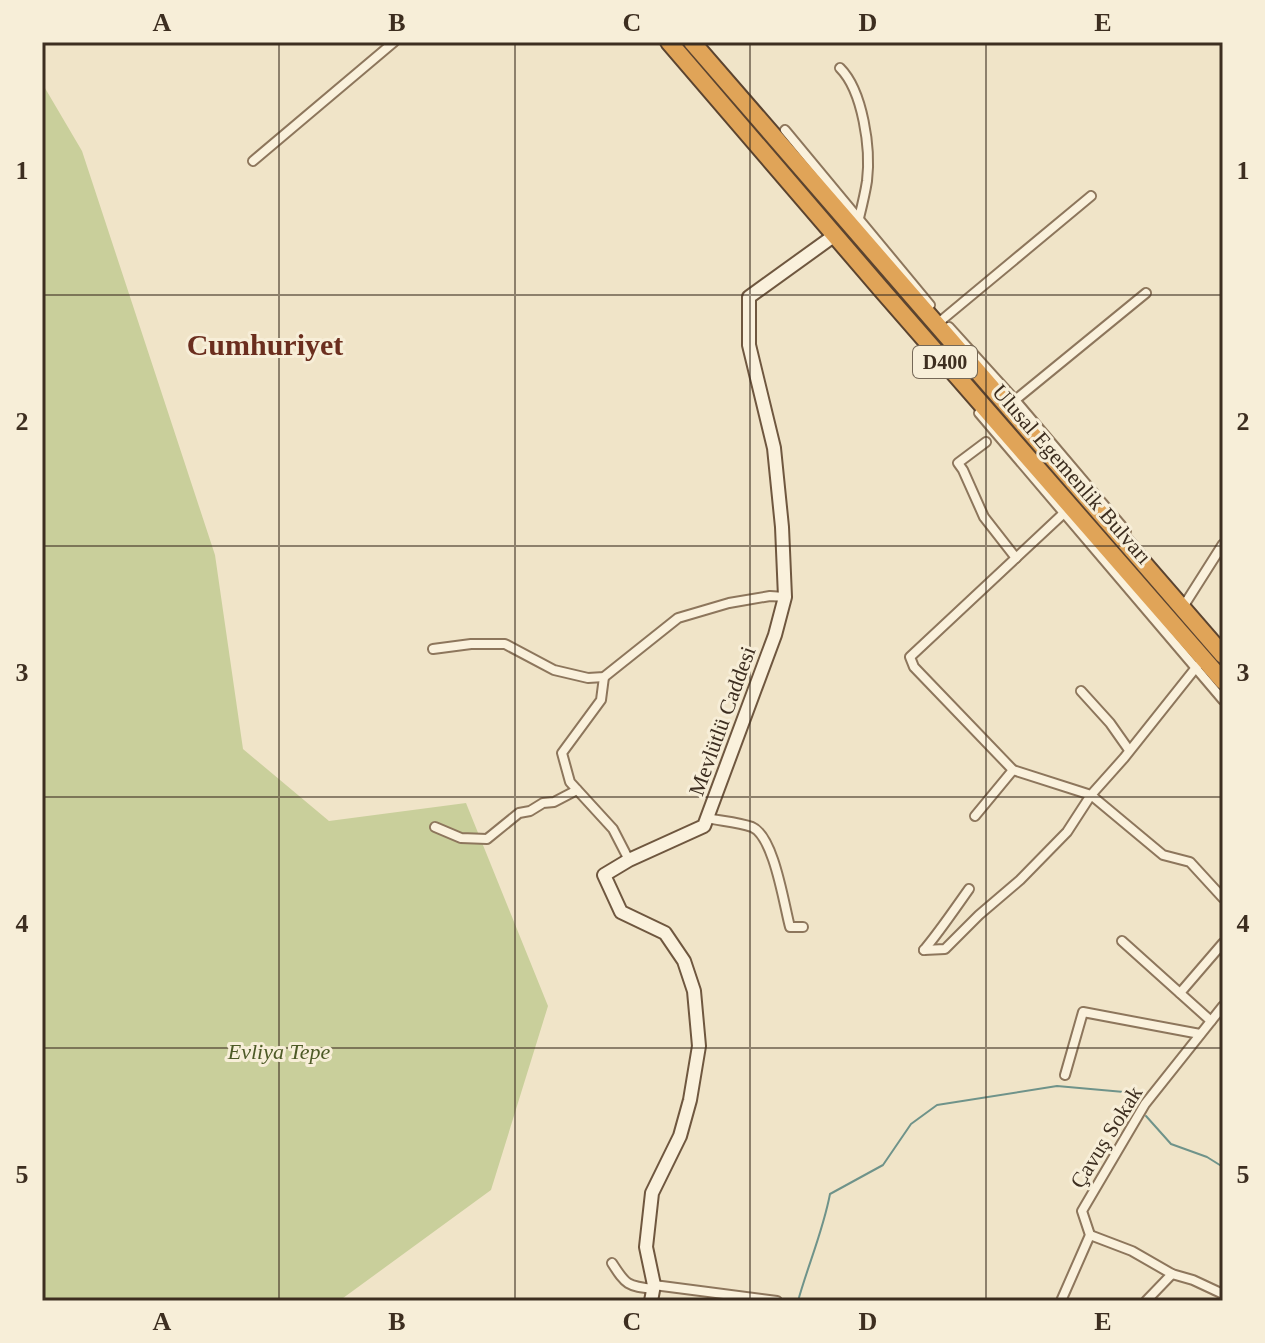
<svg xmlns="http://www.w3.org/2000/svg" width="1265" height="1343" viewBox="0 0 1265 1343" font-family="Georgia,serif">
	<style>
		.green { fill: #c9cf9b }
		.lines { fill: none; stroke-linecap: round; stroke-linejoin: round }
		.stream { stroke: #6f938a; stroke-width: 2 }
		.street-casing { stroke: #8d765c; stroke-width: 12 }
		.secondary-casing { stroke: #6f573f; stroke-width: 16 }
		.highway-casing { stroke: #5b4430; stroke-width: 20 }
		.street { stroke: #faf1dc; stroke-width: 8 }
		.secondary { stroke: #faf1dc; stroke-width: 12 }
		.highway { stroke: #e0a458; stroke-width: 16 }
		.grid { fill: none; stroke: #3d2e20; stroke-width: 2; stroke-opacity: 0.55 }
		.labels { text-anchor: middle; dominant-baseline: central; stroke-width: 6; stroke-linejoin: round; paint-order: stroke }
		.shield { fill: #f7eed8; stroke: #756857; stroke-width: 2 }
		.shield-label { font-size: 20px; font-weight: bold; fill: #3d2e20 }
		.street-label { font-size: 22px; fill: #3d2e20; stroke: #f7eed8 }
		.park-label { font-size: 22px; font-style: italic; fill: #4d5a26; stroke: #f7eed8 }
		.district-label { font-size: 30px; font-weight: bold; fill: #6b2e1e; stroke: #f7eed8 }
		.neatline { fill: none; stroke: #3d2e20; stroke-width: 3 }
		.grid-label { font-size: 26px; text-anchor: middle; font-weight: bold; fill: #3d2e20 }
	</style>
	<rect width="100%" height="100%" fill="#f0e4c8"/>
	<path class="green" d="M 42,83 L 82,151 L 215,555 L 243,749 L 329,821 L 466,803 L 548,1006 L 491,1190 L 339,1301 L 42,1301 Z"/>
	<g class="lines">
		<g class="stream">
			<path d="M 1146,1116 L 1171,1144 L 1207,1157 L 1223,1167"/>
			<path d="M 798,1301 C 808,1265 823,1231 830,1194 L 883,1165 L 911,1124 L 937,1105 L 1057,1086 L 1124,1092 L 1136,1104"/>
		</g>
		<g class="street-casing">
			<g id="street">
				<path d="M 840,68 C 863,91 871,149 867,181 C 865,194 862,206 859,218"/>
				<path d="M 785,130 L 930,305"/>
				<path d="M 253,161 L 394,42"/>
				<path d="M 937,324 L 1091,196"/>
				<path d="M 949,327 L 1015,400 L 1126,531"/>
				<path d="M 1014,401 L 1146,293"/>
				<path d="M 979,413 L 1223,700"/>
				<path d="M 986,442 L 958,463 L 963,470 L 984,517 L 1016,558"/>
				<path d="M 1064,513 L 910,657 L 914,667 L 1013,770 L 1091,795 L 1124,758 L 1198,665"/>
				<path d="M 1183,607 L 1223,544"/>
				<path d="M 433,649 L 471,644 L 505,644 L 554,670 L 588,678 L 604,677 L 678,618 L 729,603 L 770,596 L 785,597"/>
				<path d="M 604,677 L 601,700 L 562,753 L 570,782 L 613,829 L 629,860"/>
				<path d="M 1081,691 L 1110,723 L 1129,750"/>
				<path d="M 975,816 L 1013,770"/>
				<path d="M 707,818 C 721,821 738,822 752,827 C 774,836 784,905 790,927 L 803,927"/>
				<path d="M 435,827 L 461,838 L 487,839 L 519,813 L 530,811 L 543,803 L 554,802 L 577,790"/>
				<path d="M 1122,941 L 1211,1021"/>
				<path d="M 924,950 L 945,949 L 979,915 L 1020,880 L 1067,832 L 1091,795 L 1163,855 L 1190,862 L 1223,898"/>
				<path d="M 924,950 C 940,931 954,910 969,889"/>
				<path d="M 1180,993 L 1223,943"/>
				<path d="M 1065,1075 L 1083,1012 L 1200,1034"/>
				<path d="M 1090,1235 L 1132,1251 L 1172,1274 L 1193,1280 L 1223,1294"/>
				<path d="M 612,1263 C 626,1285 627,1286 654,1289"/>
				<path d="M 654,1285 L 777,1301"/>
				<path d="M 1061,1301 L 1090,1235 L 1082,1211 L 1145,1104 L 1223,1006"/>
				<path d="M 1146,1301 L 1172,1274"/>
			</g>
		</g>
		<g class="secondary-casing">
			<path id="secondary" d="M 651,1301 L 654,1285 L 646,1247 L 652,1193 L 680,1136 L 690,1100 L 699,1046 L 694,991 L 684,961 L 665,933 L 621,912 L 604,875 L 629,860 L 704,826 L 775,635 L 785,597 L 782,527 L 774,448 L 749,345 L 749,297 L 835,235"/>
		</g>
		<g class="highway-casing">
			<g id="highway">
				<path d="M 669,42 L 881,289 L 1223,681"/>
				<path d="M 692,42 L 1223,655"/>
			</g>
		</g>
		<use href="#street" class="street"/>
		<use href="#secondary" class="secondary"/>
		<use href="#highway" class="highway"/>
	</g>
	<path class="grid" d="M 279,42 L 279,1301M 515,42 L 515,1301M 750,42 L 750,1301M 986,42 L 986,1301M 42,295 L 1223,295M 42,546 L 1223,546M 42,797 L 1223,797M 42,1048 L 1223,1048"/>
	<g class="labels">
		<rect class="shield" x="913" y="346" width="64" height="32" rx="6"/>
		<g class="shield-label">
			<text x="945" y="362">D400</text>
		</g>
		<g class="street-label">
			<text transform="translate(1072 474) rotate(49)">Ulusal Egemenlik Bulvarı</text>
			<text transform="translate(722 721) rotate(-70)">Mevlütlü Caddesi</text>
			<text transform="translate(1106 1137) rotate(-58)">Çavuş Sokak</text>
		</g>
		<g class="park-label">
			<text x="279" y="1051">Evliya Tepe</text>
		</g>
		<g class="district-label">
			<text x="265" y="344">Cumhuriyet</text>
		</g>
	</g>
	<rect width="1265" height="1343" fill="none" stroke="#f7eed8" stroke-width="88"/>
	<rect x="44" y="44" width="1177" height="1255" class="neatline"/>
	<g class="grid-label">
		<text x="162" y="31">A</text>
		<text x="397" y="31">B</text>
		<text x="632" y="31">C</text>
		<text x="868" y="31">D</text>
		<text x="1103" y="31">E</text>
		<text x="22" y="179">1</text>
		<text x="1243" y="179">1</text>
		<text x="22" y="430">2</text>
		<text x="1243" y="430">2</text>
		<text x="22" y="681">3</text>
		<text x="1243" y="681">3</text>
		<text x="22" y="932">4</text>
		<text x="1243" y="932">4</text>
		<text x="22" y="1183">5</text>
		<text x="1243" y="1183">5</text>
		<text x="162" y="1330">A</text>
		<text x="397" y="1330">B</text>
		<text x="632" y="1330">C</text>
		<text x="868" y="1330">D</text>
		<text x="1103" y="1330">E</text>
	</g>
</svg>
